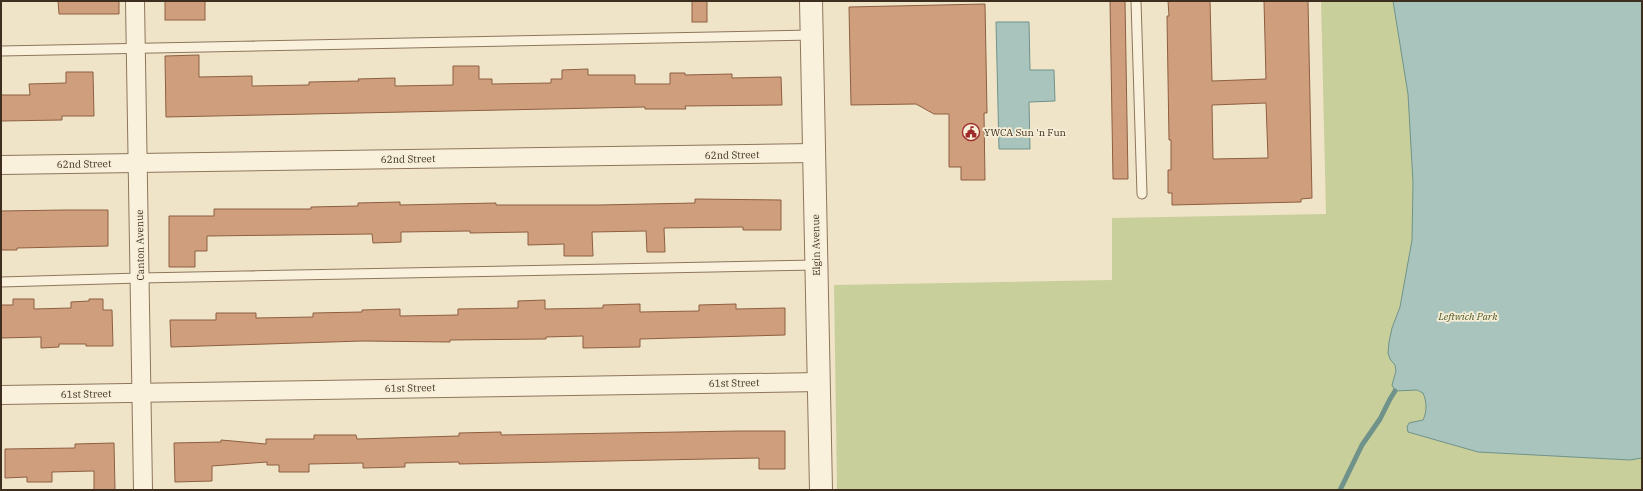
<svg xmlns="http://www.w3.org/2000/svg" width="1643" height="491" viewBox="0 0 1643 491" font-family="'IBM Plex Serif',serif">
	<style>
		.green { fill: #c9cf9b }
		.water { fill: #a9c4bc; stroke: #6f938a }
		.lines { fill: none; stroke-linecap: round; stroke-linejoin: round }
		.stream { stroke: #6f938a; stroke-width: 5 }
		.building { fill: #cf9f7d; stroke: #8d5f41; fill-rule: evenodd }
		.service-casing { stroke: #8d765c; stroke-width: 11 }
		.minor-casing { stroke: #8d765c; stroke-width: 20 }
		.tertiary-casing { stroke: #8d765c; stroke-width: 24 }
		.service { stroke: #faf1dc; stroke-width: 9 }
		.minor { stroke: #faf1dc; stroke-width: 18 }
		.tertiary { stroke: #faf1dc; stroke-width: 22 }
		.labels { text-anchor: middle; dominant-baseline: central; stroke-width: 3.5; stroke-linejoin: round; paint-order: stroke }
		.poi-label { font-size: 10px; fill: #3d2e20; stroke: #f7eed8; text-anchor: start }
		.street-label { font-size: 10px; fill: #3d2e20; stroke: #f7eed8 }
		.park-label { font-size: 10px; font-style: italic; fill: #4d5a26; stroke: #f7eed8 }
	</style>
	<rect width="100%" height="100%" fill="#f0e4c8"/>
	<path class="green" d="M 1321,1 L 1642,1 L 1642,490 L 837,490 L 834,285 L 1112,280 L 1112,218 L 1326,214 Z"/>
	<g class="water">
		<path d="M 1393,1 L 1642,1 L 1642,458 L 1630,460 L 1478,452 L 1408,432 L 1407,427 L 1409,423 L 1423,420 C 1427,412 1427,402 1423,393 L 1417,390 L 1395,391 L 1392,385 L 1396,371 L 1395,365 L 1390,359 L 1388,353 L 1389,342 L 1392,328 L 1400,307 L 1412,240 L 1413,182 L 1408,94 Z"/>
		<path d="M 996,22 L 1029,22 L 1030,70 L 1054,70 L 1055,101 L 1029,102 L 1030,149 L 999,149 Z"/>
	</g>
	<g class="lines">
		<path class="stream" d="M 1340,490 L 1362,445 L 1380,419 L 1390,399 L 1395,391"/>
	</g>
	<g class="building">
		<path d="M 58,1 L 119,1 L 119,14 L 59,14 Z"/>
		<rect x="165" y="1" width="40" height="19"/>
		<rect x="692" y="1" width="15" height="21"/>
		<path d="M 1110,1 L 1125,1 L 1128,179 L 1113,179 Z"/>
		<path d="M 1168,1 L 1210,1 L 1212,81 L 1266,79 L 1264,1 L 1308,1 L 1312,198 L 1301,199 L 1301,202 L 1172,205 L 1172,193 L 1168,193 L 1168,170 L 1171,170 L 1171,140 L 1169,140 L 1167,16 L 1169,16 ZM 1266,103 L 1268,158 L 1213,159 L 1212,105 Z"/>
		<path d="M 985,4 L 987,113 L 984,113 L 985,180 L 961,180 L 961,167 L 949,167 L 949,114 L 934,114 L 916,104 L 851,105 L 849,7 Z"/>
		<path d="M 199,55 L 199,77 L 252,76 L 252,86 L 309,85 L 309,82 L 359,81 L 358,79 L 395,78 L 395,86 L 453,85 L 453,66 L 479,66 L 479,79 L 492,79 L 492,84 L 551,83 L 551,79 L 562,79 L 562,70 L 588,69 L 588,75 L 635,75 L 635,84 L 670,84 L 670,73 L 685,73 L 685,75 L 732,74 L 732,78 L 781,77 L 782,105 L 685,106 L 686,109 L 645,109 L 645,107 L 166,117 L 165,56 Z"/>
		<path d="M 66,72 L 93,72 L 94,116 L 62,116 L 62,120 L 1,121 L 1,95 L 30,95 L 29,84 L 66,83 Z"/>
		<path d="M 695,199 L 781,200 L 781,230 L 743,230 L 743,227 L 664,228 L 665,252 L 647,252 L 646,231 L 592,232 L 593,256 L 564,256 L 564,244 L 528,245 L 528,232 L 470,233 L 470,231 L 401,232 L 401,242 L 373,243 L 372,234 L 207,236 L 207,251 L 195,251 L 195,267 L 169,267 L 169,216 L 214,216 L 214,209 L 311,209 L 311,207 L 358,206 L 358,203 L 400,202 L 400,205 L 496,203 L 496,205 L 599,205 L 695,203 Z"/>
		<path d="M 64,210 L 108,210 L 108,246 L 17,248 L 17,250 L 1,250 L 1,211 Z"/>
		<path d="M 13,299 L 34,299 L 34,309 L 71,308 L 71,302 L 89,301 L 89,299 L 103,299 L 103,310 L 112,310 L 113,346 L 86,346 L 86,344 L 59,344 L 59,347 L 41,348 L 41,337 L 1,338 L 1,305 L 13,305 Z"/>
		<path d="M 545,300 L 545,309 L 603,308 L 603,305 L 640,304 L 640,312 L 699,311 L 699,305 L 736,304 L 736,309 L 785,308 L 785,335 L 640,339 L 640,347 L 583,348 L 583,336 L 546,337 L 546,339 L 450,340 L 450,342 L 362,341 L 171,347 L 170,320 L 216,320 L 216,313 L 256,313 L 256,318 L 313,317 L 313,313 L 362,312 L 362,310 L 400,309 L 400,316 L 458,315 L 458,309 L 518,308 L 518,301 Z"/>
		<path d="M 740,431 L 785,431 L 785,469 L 759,469 L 759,458 L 459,464 L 459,462 L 405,463 L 405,467 L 363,468 L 363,463 L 309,464 L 309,472 L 279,472 L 279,465 L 267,465 L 267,462 L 212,466 L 212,481 L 175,482 L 174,443 L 221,442 L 221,440 L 266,444 L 266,439 L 314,439 L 314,435 L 356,435 L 357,439 L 459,436 L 459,433 L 501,432 L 501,435 Z"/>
		<path d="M 114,443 L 115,490 L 94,490 L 94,471 L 52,472 L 52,482 L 27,482 L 27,477 L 5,478 L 5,449 L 75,448 L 75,444 Z"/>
	</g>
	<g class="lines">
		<g class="service-casing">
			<g id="service">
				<path d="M 1136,1 L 1142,194"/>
				<path d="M 1,51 L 812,35"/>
				<path d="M 1,282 L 140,278 L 816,265"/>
			</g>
		</g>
		<g class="minor-casing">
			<g id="minor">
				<path d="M 135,1 L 143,490"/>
				<path d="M 1,165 L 814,153"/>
				<path d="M 1,395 L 819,382"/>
			</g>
		</g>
		<g class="tertiary-casing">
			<path id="tertiary" d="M 811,1 L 821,490"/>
		</g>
		<use href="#service" class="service"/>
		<use href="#minor" class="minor"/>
		<use href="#tertiary" class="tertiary"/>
	</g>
	<defs>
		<g id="civic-ring" transform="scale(0.9)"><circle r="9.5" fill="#f7eed8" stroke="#9e2a2b" stroke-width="1.5"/><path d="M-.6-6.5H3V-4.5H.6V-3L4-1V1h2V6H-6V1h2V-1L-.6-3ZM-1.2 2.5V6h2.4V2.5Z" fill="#9e2a2b"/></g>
	</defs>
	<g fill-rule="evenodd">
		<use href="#civic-ring" x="971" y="132"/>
	</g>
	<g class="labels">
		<g class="poi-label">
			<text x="984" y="132">YWCA Sun 'n Fun</text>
		</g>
		<g class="street-label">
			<text transform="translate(732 155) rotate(-1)">62nd Street</text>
			<text transform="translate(408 159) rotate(-1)">62nd Street</text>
			<text transform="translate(84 164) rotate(-1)">62nd Street</text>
			<text transform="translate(140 245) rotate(-91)">Canton Avenue</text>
			<text transform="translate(816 245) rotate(-91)">Elgin Avenue</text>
			<text transform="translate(734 383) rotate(-1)">61st Street</text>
			<text transform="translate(410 388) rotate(-1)">61st Street</text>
			<text transform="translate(86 394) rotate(-1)">61st Street</text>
		</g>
		<g class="park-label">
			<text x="1468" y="316">Leftwich Park</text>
		</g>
	</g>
	<rect width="1643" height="491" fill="none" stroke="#3d2e20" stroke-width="4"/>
</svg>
